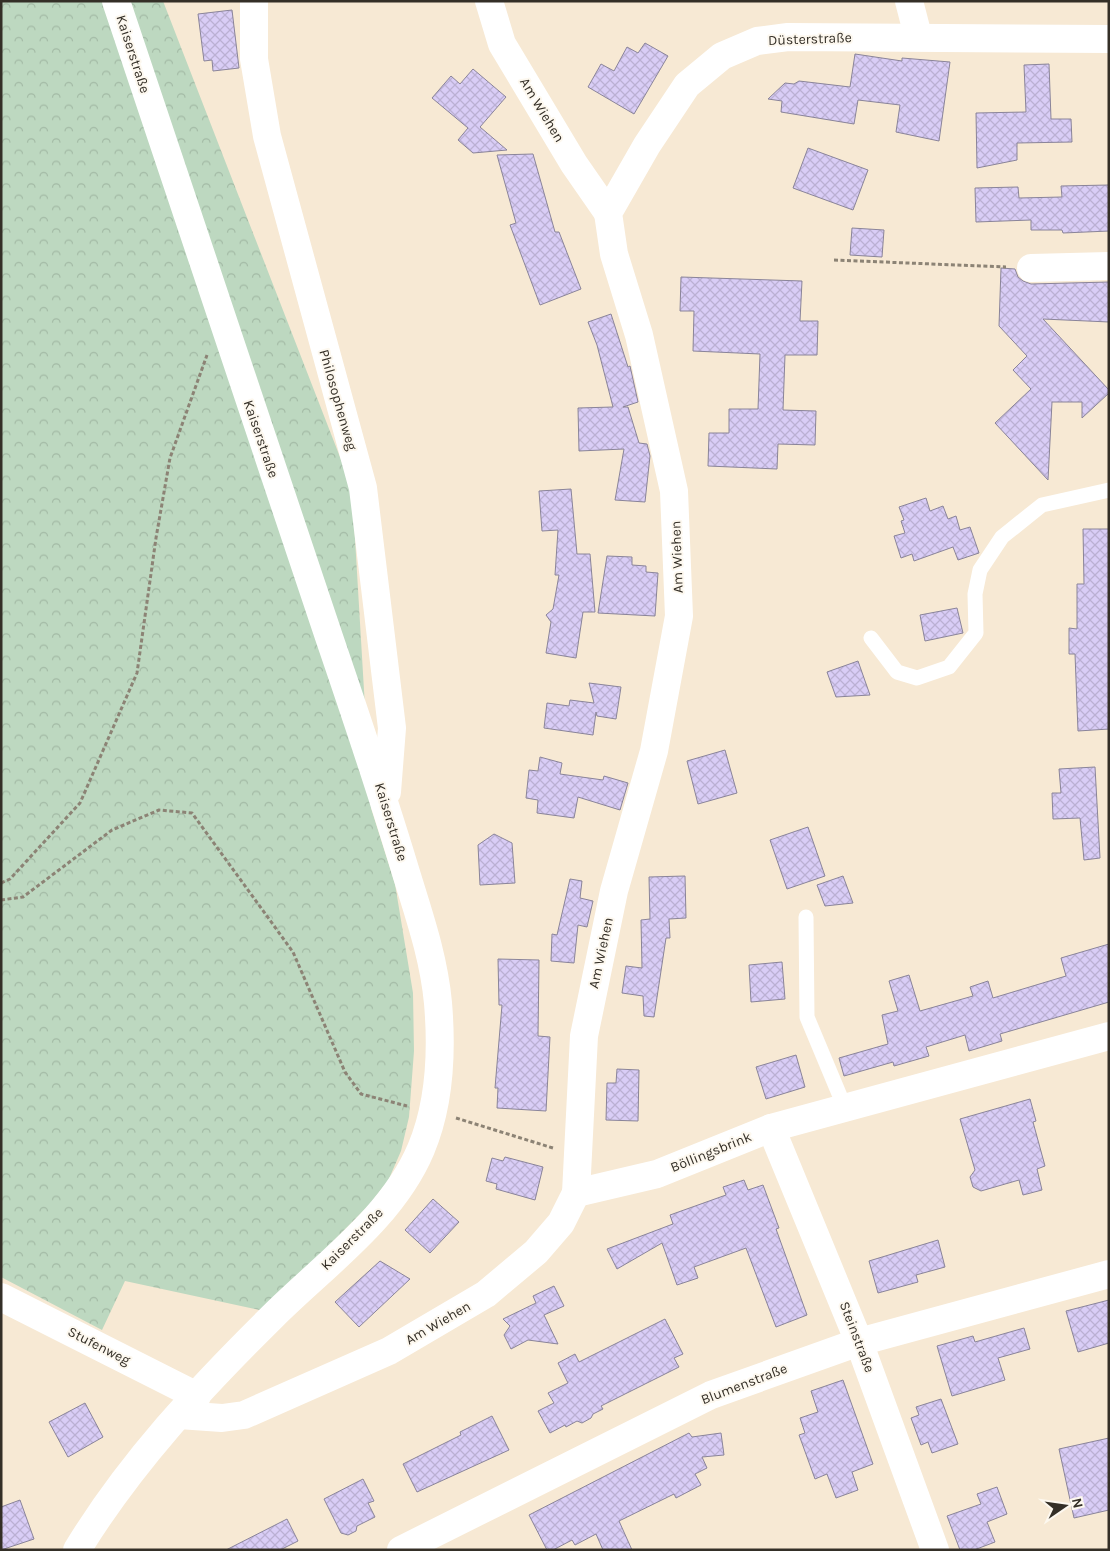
<svg xmlns="http://www.w3.org/2000/svg" width="1110" height="1551" viewBox="0 0 1110 1551" font-family="Karla,sans-serif">
	<style>
		.forest { fill: url(#forest-crowns) }
		.building { fill: url(#building-cross-hatch); stroke: #8a8499 }
		.lines { fill: none; stroke-linecap: round; stroke-linejoin: round }
		.path { stroke: #8c8375; stroke-width: 3; stroke-dasharray: 4 2.5; stroke-linecap: butt }
		.service { stroke: #fff; stroke-width: 15 }
		.minor { stroke: #fff; stroke-width: 28 }
		.labels { text-anchor: middle; dominant-baseline: central; stroke-width: 4; stroke-linejoin: round; paint-order: stroke }
		.street-label { font-size: 14px; fill: #342f27; stroke: #fdf8ef }
	</style>
	<defs>
		<pattern id="forest-crowns" width="20" height="18" patternUnits="userSpaceOnUse" patternTransform="scale(1.25)"><rect width="20" height="18" fill="#bdd8c0"/><path d="M2 6a3 3 0 1 1 6 0M12 15a3 3 0 1 1 6 0" fill="none" stroke="#a3baa5"/></pattern>
		<pattern id="building-cross-hatch" width="8" height="8" patternUnits="userSpaceOnUse" patternTransform="scale(1.25)"><rect width="8" height="8" fill="#d9cdf6"/><path d="M0 0l8 8M0 8l8-8" fill="none" stroke="#bbb0d3"/></pattern>
	</defs>
	<rect width="100%" height="100%" fill="#f7e9d4"/>
	<path class="forest" d="M 1,1 L 163,1 L 352,488 L 371,808 L 395,884 L 413,993 L 414,1051 L 409,1117 L 401,1151 L 388,1181 L 369,1205 L 264,1311 L 125,1281 L 102,1330 L 1,1277 Z"/>
	<g class="building">
		<path d="M 232,10 L 239,68 L 213,71 L 212,60 L 204,61 L 198,14 Z"/>
		<path d="M 645,43 L 668,56 L 634,114 L 588,87 L 601,64 L 614,71 L 627,47 L 638,53 Z"/>
		<path d="M 855,54 L 902,61 L 902,58 L 950,62 L 939,141 L 896,132 L 900,105 L 858,100 L 854,124 L 781,112 L 782,101 L 768,99 L 785,83 L 794,84 L 799,81 L 850,87 Z"/>
		<path d="M 1049,64 L 1051,119 L 1071,119 L 1072,142 L 1017,143 L 1017,160 L 977,168 L 976,113 L 1026,112 L 1024,65 Z"/>
		<path d="M 473,69 L 506,97 L 480,127 L 507,150 L 473,153 L 458,140 L 468,128 L 432,98 L 451,76 L 460,84 Z"/>
		<path d="M 808,148 L 868,170 L 853,210 L 793,188 Z"/>
		<path d="M 533,154 L 555,232 L 559,232 L 581,289 L 540,305 L 510,225 L 516,223 L 497,155 Z"/>
		<path d="M 1109,185 L 1109,231 L 1063,233 L 1062,230 L 1031,230 L 1031,220 L 976,222 L 975,188 L 1018,187 L 1019,198 L 1062,197 L 1061,186 Z"/>
		<path d="M 852,228 L 884,230 L 882,257 L 850,255 Z"/>
		<path d="M 1001,268 L 1015,269 L 1018,277 L 1023,281 L 1031,284 L 1109,282 L 1109,322 L 1043,319 L 1109,390 L 1109,393 L 1082,418 L 1082,402 L 1052,402 L 1048,480 L 995,423 L 1031,389 L 1013,370 L 1027,356 L 999,326 Z"/>
		<path d="M 681,277 L 802,281 L 800,321 L 818,321 L 817,355 L 785,355 L 783,410 L 816,411 L 815,445 L 778,444 L 777,469 L 708,466 L 709,433 L 729,433 L 729,409 L 758,409 L 760,354 L 693,351 L 694,311 L 680,311 Z"/>
		<path d="M 611,314 L 628,367 L 630,366 L 638,402 L 623,407 L 628,407 L 639,443 L 647,444 L 650,456 L 645,502 L 615,500 L 624,449 L 579,451 L 578,408 L 613,407 L 597,345 L 588,322 Z"/>
		<path d="M 571,489 L 577,554 L 590,554 L 595,612 L 583,612 L 576,658 L 546,653 L 551,622 L 546,615 L 553,609 L 559,575 L 555,575 L 558,530 L 542,531 L 539,491 Z"/>
		<path d="M 926,498 L 930,511 L 943,506 L 948,519 L 956,516 L 960,530 L 970,527 L 979,553 L 958,560 L 953,547 L 914,561 L 912,554 L 901,558 L 894,536 L 905,533 L 901,521 L 904,520 L 899,507 Z"/>
		<path d="M 1083,529 L 1109,529 L 1109,729 L 1078,731 L 1075,654 L 1069,654 L 1069,628 L 1077,629 L 1077,584 L 1084,584 Z"/>
		<path d="M 607,556 L 632,557 L 632,565 L 646,566 L 646,572 L 658,573 L 655,616 L 598,613 Z"/>
		<path d="M 957,608 L 963,633 L 925,641 L 920,615 Z"/>
		<path d="M 858,661 L 870,695 L 836,697 L 827,672 Z"/>
		<path d="M 589,683 L 621,687 L 616,719 L 597,716 L 596,712 L 593,735 L 544,728 L 547,703 L 569,706 L 570,700 L 594,703 Z"/>
		<path d="M 725,750 L 737,793 L 698,804 L 687,761 Z"/>
		<path d="M 540,757 L 562,763 L 560,774 L 603,780 L 604,776 L 628,783 L 620,810 L 578,797 L 574,818 L 537,813 L 538,800 L 526,798 L 529,770 L 538,771 Z"/>
		<path d="M 1095,767 L 1100,858 L 1084,860 L 1080,818 L 1053,819 L 1052,793 L 1061,793 L 1059,769 Z"/>
		<path d="M 808,827 L 825,876 L 787,889 L 770,840 Z"/>
		<path d="M 494,834 L 512,843 L 515,883 L 480,885 L 478,845 Z"/>
		<path d="M 685,876 L 686,918 L 669,919 L 670,938 L 666,938 L 654,1017 L 644,1016 L 643,996 L 622,993 L 626,966 L 642,968 L 641,920 L 650,919 L 649,877 Z"/>
		<path d="M 843,876 L 853,903 L 825,906 L 817,885 Z"/>
		<path d="M 570,879 L 582,881 L 580,898 L 593,901 L 587,927 L 578,925 L 574,963 L 551,961 L 552,934 L 557,935 Z"/>
		<path d="M 1109,944 L 1109,1002 L 1000,1034 L 1002,1041 L 969,1051 L 965,1035 L 926,1047 L 929,1056 L 894,1066 L 893,1062 L 844,1076 L 839,1058 L 888,1044 L 882,1015 L 898,1011 L 889,981 L 909,975 L 920,1011 L 973,996 L 970,987 L 988,981 L 993,998 L 1066,976 L 1061,958 Z"/>
		<path d="M 498,959 L 539,960 L 538,1036 L 550,1037 L 546,1111 L 497,1108 L 498,1088 L 495,1088 L 502,1005 L 499,1005 Z"/>
		<path d="M 782,962 L 785,999 L 751,1002 L 749,965 Z"/>
		<path d="M 796,1055 L 805,1087 L 766,1099 L 756,1067 Z"/>
		<path d="M 617,1069 L 639,1070 L 638,1121 L 606,1120 L 607,1083 L 616,1083 Z"/>
		<path d="M 1030,1099 L 1036,1121 L 1033,1122 L 1045,1166 L 1037,1169 L 1042,1190 L 1023,1195 L 1019,1180 L 981,1191 L 973,1187 L 970,1177 L 975,1170 L 960,1119 Z"/>
		<path d="M 505,1157 L 543,1167 L 535,1200 L 496,1189 L 497,1184 L 486,1181 L 492,1158 L 503,1161 Z"/>
		<path d="M 744,1180 L 748,1190 L 763,1185 L 779,1228 L 776,1229 L 807,1315 L 776,1327 L 746,1248 L 694,1267 L 698,1278 L 677,1285 L 662,1243 L 617,1269 L 607,1249 L 673,1224 L 670,1215 L 726,1195 L 723,1187 Z"/>
		<path d="M 433,1199 L 459,1222 L 430,1253 L 405,1230 Z"/>
		<path d="M 938,1240 L 945,1267 L 916,1275 L 918,1282 L 878,1293 L 869,1261 Z"/>
		<path d="M 380,1261 L 410,1279 L 359,1327 L 335,1302 Z"/>
		<path d="M 554,1286 L 564,1306 L 544,1315 L 558,1344 L 528,1340 L 511,1349 L 504,1335 L 510,1326 L 503,1319 L 536,1303 L 533,1296 Z"/>
		<path d="M 1109,1300 L 1109,1343 L 1078,1352 L 1066,1311 Z"/>
		<path d="M 665,1319 L 683,1354 L 674,1358 L 679,1367 L 601,1406 L 603,1409 L 593,1414 L 591,1418 L 582,1423 L 577,1421 L 566,1427 L 565,1425 L 550,1433 L 538,1411 L 554,1403 L 548,1393 L 568,1383 L 558,1363 L 575,1354 L 579,1362 Z"/>
		<path d="M 1024,1328 L 1030,1349 L 998,1358 L 1005,1380 L 952,1396 L 937,1346 L 973,1336 L 975,1342 Z"/>
		<path d="M 843,1380 L 873,1464 L 852,1472 L 858,1490 L 836,1498 L 827,1474 L 815,1479 L 799,1435 L 805,1433 L 800,1418 L 818,1412 L 811,1391 Z"/>
		<path d="M 941,1399 L 958,1444 L 932,1453 L 928,1442 L 921,1445 L 911,1418 L 919,1415 L 916,1407 Z"/>
		<path d="M 85,1403 L 103,1437 L 68,1457 L 49,1422 Z"/>
		<path d="M 492,1416 L 509,1450 L 417,1492 L 403,1464 L 461,1435 L 460,1432 Z"/>
		<path d="M 689,1433 L 692,1437 L 721,1433 L 724,1455 L 702,1457 L 707,1468 L 695,1474 L 701,1485 L 676,1498 L 674,1494 L 619,1521 L 632,1550 L 603,1550 L 596,1534 L 575,1545 L 572,1540 L 553,1550 L 547,1550 L 529,1515 Z"/>
		<path d="M 1109,1438 L 1109,1510 L 1074,1518 L 1059,1449 Z"/>
		<path d="M 363,1479 L 374,1501 L 368,1503 L 375,1517 L 357,1526 L 356,1531 L 348,1535 L 341,1533 L 324,1499 Z"/>
		<path d="M 997,1487 L 1007,1514 L 987,1522 L 995,1542 L 974,1550 L 960,1550 L 947,1516 L 981,1504 L 977,1494 Z"/>
		<path d="M 20,1500 L 34,1539 L 1,1550 L 1,1507 Z"/>
		<path d="M 287,1519 L 298,1541 L 280,1550 L 226,1550 Z"/>
	</g>
	<g class="lines">
		<g class="path">
			<path d="M 834,260 L 1006,267"/>
			<path d="M 1,883 L 10,879 L 80,803 L 137,673 L 156,538 L 170,458 L 207,355"/>
			<path d="M 1,900 L 23,897 L 112,830 L 159,810 L 192,813 L 293,952 L 345,1072 L 361,1094 L 407,1106"/>
			<path d="M 456,1118 L 553,1148"/>
		</g>
		<g class="service">
			<path d="M 871,638 L 897,672 L 917,678 L 949,667 L 976,633 L 975,594 L 980,570 L 1002,537 L 1042,505 L 1109,490"/>
			<path d="M 806,917 L 807,1017 L 845,1108"/>
		</g>
		<g class="minor">
			<path d="M 254,1 L 254,59 L 267,136 L 363,488 L 392,728 L 387,792"/>
			<path d="M 489,1 L 502,44 L 574,164 L 608,213"/>
			<path d="M 909,1 L 918,36"/>
			<path d="M 1031,268 L 1109,266"/>
			<path d="M 771,1128 L 859,1342 L 935,1550"/>
			<path d="M 576,1193 L 657,1174 L 771,1128 L 1109,1036"/>
			<path d="M 1,1297 L 197,1396"/>
			<path d="M 179,1415 L 222,1418 L 244,1415 L 389,1351 L 486,1294 L 536,1252 L 561,1223 L 576,1193 L 584,1036 L 614,891 L 654,751 L 679,616 L 674,491 L 639,335 L 614,254 L 608,213 L 647,145 L 687,85 L 722,56 L 757,41 L 788,37 L 1109,39"/>
			<path d="M 77,1550 C 130,1463 200,1388 272,1317 C 324,1265 392,1218 421,1149 C 440,1104 442,1050 438,1003 C 434,959 420,918 407,876 C 383,796 356,716 329,637 C 257,425 186,213 116,1"/>
			<path d="M 401,1550 L 711,1395 L 859,1342 L 1109,1274"/>
		</g>
	</g>
	<g class="labels">
		<g class="street-label">
			<text transform="translate(810 39) rotate(-2)">Düsterstraße</text>
			<text transform="translate(133 54) rotate(72)">Kaiserstraße</text>
			<text transform="translate(542 110) rotate(59)">Am Wiehen</text>
			<text transform="translate(338 400) rotate(74)">Philosophenweg</text>
			<text transform="translate(261 439) rotate(71)">Kaiserstraße</text>
			<text transform="translate(677 557) rotate(-92)">Am Wiehen</text>
			<text transform="translate(391 822) rotate(73)">Kaiserstraße</text>
			<text transform="translate(601 953) rotate(-78)">Am Wiehen</text>
			<text transform="translate(711 1152) rotate(-22)">Böllingsbrink</text>
			<text transform="translate(352 1239) rotate(-45)">Kaiserstraße</text>
			<text transform="translate(438 1323) rotate(-30)">Am Wiehen</text>
			<text transform="translate(857 1337) rotate(69)">Steinstraße</text>
			<text transform="translate(99 1346) rotate(27)">Stufenweg</text>
			<text transform="translate(744 1384) rotate(-21)">Blumenstraße</text>
		</g>
	</g>
	<rect width="1110" height="1551" fill="none" stroke="#342f27" stroke-width="5"/>
	<g transform="translate(1065 1506) rotate(77)" stroke="#fdf8ef" stroke-width="4" paint-order="stroke">
	<path d="M0-4L9 19L0 12L-9 19Z" fill="#342f27"/>
	<text y="-8" font-size="14" font-weight="bold" text-anchor="middle" fill="#342f27">N</text>
	</g>
</svg>
